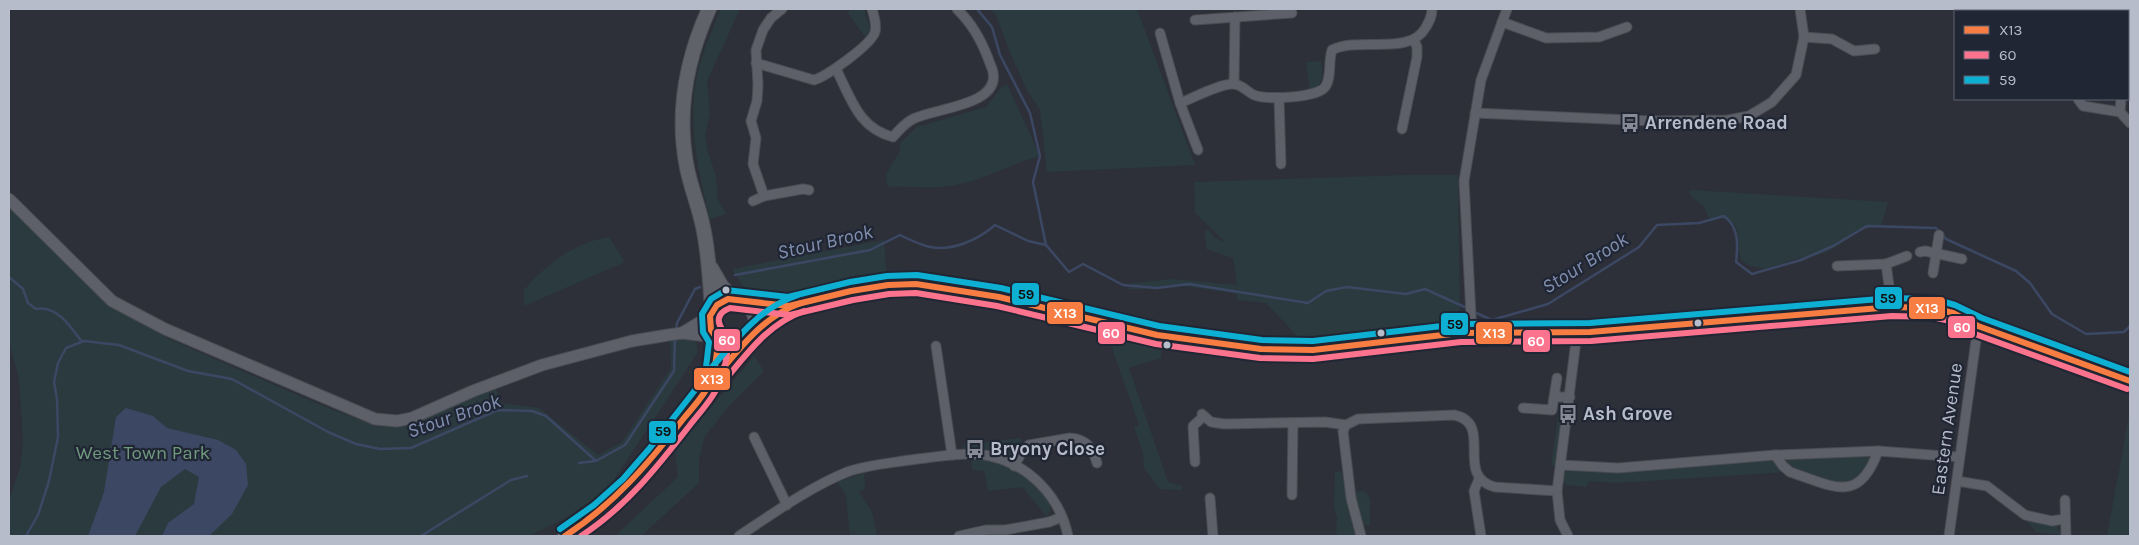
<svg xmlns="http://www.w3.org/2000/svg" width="2139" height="545" viewBox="0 0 2139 545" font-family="Karla,sans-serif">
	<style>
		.green { fill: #2a3a3f }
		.water { fill: #3c4863 }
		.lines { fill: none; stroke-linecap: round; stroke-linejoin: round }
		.stream { stroke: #3c4863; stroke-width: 2.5 }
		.minor-casing { stroke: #494c52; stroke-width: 11 }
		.tertiary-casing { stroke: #494c52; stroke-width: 13 }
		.primary-casing { stroke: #4b4d56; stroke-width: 16 }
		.minor { stroke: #5d6068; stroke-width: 9 }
		.tertiary { stroke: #5d6068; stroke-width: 11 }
		.primary { stroke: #5f6269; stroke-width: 14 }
		.bus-1-casing { stroke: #202634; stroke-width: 10 }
		.bus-2-casing { stroke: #202634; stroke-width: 10 }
		.bus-3-casing { stroke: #202634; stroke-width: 10 }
		.bus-1 { stroke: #f77d43; stroke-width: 6 }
		.bus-2 { stroke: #fc738d; stroke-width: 6 }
		.bus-3 { stroke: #0dafd3; stroke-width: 6 }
		.bus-dot { fill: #b7bcca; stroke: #202634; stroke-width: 2 }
		.labels { text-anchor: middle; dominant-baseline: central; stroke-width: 4.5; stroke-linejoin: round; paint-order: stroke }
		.poi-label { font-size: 19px; font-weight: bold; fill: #b7bcca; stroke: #202634; text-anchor: start }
		.street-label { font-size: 19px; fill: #b7bcca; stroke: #202634 }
		.park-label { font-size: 19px; fill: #70997e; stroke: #202634 }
		.water-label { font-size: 20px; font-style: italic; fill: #818faf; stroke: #202634 }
		.line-badge { stroke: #202634; stroke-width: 2 }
		.badge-label { font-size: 14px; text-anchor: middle; font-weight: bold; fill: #fff }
		.pale-badge-label { font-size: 14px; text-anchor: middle; font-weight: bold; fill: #111 }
	</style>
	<rect width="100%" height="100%" fill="#2d3039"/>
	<g class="green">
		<path d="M 721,9 L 740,9 L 707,81 L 710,111 L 705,136 L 708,152 L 716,176 L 718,200 L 726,214 L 710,219 C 699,174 689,132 695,86 C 699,59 711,33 721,9 Z"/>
		<path d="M 850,9 L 864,9 L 870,29 L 866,38 L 848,13 Z"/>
		<path d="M 990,9 L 1137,9 L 1195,165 L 1047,172 L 1040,110 L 1027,90 L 1011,55 L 996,15 Z"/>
		<path d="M 1321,61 C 1322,71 1325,88 1310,89 L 1306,62 Z"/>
		<path d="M 1007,84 L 1040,156 C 1013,163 988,178 960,184 C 937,190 913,186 890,187 L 887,185 L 886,174 L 900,151 L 900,143 L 917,127 L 986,107 L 1001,88 Z"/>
		<path d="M 1406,175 L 1458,175 L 1460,320 L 1456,326 L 1447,328 L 1302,341 L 1266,303 L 1237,300 L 1237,294 C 1217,291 1195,286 1175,286 C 1159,286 1144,291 1128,289 L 1131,283 L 1172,279 L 1237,285 L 1233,258 L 1206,249 L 1205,231 L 1209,230 L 1214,237 L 1226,243 L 1195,213 L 1194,182 Z"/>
		<path d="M 1692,190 L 1888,202 L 1881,226 C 1860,226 1848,241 1830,250 C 1820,256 1812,256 1800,258 C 1789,259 1776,269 1764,268 C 1715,266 1760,222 1718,218 L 1711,222 L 1704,207 L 1691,196 L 1689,191 Z"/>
		<path d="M 9,202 L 106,287 L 112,302 L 167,338 L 318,404 L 376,426 L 393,427 L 408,424 L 495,387 L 502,403 L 539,408 L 598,455 L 622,442 L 671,368 L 670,339 L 695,339 L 698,352 L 608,489 L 564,519 L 529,536 L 9,536 L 9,501 L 20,467 L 23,440 L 19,379 L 9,342 L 9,278 L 25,294 L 23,288 L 9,276 Z"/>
		<path d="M 609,237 L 625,262 L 524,306 L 524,290 C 545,265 575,242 609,237 Z"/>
		<path d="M 884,240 L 887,278 L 788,293 L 744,287 L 732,269 Z"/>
		<path d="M 1109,330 L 1162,344 L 1161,358 L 1129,368 L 1168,482 L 1182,486 L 1182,490 L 1160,489 L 1144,468 L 1143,453 L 1134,427 L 1139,425 L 1113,351 Z"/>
		<path d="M 754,356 L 764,371 L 729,406 L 705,436 L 699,460 L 699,483 L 641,536 L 615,536 L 678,477 L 675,450 Z"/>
		<path d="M 1563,400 L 1566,403 L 1556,466 L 1551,465 L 1560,402 Z"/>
		<path d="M 2130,410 L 2130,536 L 2107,536 Z"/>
		<path d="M 1021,438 L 1022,446 L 1015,455 L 1010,458 L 967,451 L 963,449 L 964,445 Z"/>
		<path d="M 1868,455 L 1872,458 L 1859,480 L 1842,485 L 1793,469 L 1784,462 L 1789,458 Z"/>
		<path d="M 972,458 C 985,459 998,460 1010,466 C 1023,472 1047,492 1050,506 C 1051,511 1049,514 1047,517 L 1022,487 L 988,491 L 984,471 L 972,470 Z"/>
		<path d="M 1772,459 L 1786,472 L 1616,483 L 1589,481 L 1586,487 L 1566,485 L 1563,479 L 1567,467 Z"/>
		<path d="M 1341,471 L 1355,536 L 1336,536 L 1337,517 L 1334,508 L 1335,472 Z"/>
		<path d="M 864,473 L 865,489 L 859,492 L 872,512 L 877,536 L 850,536 L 846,496 L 837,482 Z"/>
		<path d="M 1365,491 L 1370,499 L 1370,526 L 1363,525 L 1354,492 Z"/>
		<path d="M 2021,516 C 2035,519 2059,518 2061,535 L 2036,532 Z"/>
	</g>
	<path class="water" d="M 126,408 L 153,416 L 167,428 L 218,440 L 236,450 L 246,464 L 248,485 L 232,514 L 209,536 L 162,536 L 168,523 L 194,504 L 199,477 L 185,469 L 161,487 L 135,536 L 88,536 L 104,492 L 116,417 Z"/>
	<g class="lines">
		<g class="stream">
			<path d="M 977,9 L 992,27 L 1000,55 L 1030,113 L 1040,156 L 1033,182 L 1046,245"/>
			<path d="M 735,275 L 870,250 L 900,235 C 908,239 917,243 926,246 C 950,253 978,240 995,225 L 1028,241 L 1046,245 L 1069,272 L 1083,264 L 1123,285 L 1157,288 L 1189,284 L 1308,303 L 1326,291 L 1347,287 L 1406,294 L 1425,289 L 1469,309"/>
			<path d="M 9,277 L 23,289 L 28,303 L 36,309 C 57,305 71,327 82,342"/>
			<path d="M 1474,312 L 1492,320 L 1548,304 L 1639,247 L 1657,225 L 1699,223 L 1724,216 C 1739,227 1738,245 1736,262 L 1752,274 L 1801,260 L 1833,246 L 1867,226 L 1936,228 L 1946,239 L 2016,271 L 2030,283 L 2052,314 L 2086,334 L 2124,332 L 2130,326"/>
			<path d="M 676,331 L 677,323 L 695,289 L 700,287"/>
			<path d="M 579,463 L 595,461"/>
			<path d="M 26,536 L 38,515 L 49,481 L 58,437 L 57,399 L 54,382 L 58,363 L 66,348 L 84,341 L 119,345 L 188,371 L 232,379 L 328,432 L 356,444 L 380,449 L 411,448 L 498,410 L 532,411 L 546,416 L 596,461 L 625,445 L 674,371 L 675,336"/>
			<path d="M 421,536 L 511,480 L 527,476"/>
		</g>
		<g class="minor-casing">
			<g id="minor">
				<path d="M 2029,9 L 2029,11"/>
				<path d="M 2122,9 L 2122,11"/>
				<path d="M 1195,20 L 1292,13"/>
				<path d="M 1502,22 L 1546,38 L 1599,37 L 1627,27"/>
				<path d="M 1160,33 L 1180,103 L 1198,150"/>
				<path d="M 1804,37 L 1832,39 L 1854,51 L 1875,49"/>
				<path d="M 2128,53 L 2130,53"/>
				<path d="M 756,63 L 814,80 C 827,76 871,45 875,32 C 877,24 874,16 872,9"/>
				<path d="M 836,69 C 851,98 858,128 893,137 C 898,131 905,123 913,119 C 934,108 1000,106 993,72 C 992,67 989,62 988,58 C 980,38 972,24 957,9"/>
				<path d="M 1234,84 L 1235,17"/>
				<path d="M 1279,98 L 1281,164"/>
				<path d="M 2078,99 L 2083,106 L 2120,112 L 2130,123"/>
				<path d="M 1180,103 C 1193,98 1221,83 1234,84 C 1243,85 1247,92 1254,95 C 1266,100 1317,98 1325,87 C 1332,78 1328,61 1332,50 C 1359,36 1410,57 1426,27 C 1430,20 1432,16 1432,9"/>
				<path d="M 2120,112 L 2121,99"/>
				<path d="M 1475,113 L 1652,121 L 1728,120 L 1749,116 L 1772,102 L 1796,75 L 1804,37 L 1800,9"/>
				<path d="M 1402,129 L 1417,57 L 1417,47 L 1414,40"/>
				<path d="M 764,196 L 803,189 L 809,190"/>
				<path d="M 753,201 L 764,196 L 753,164 L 756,138 L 751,121 L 757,101 L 758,85 L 756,50 L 763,30 L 771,18 L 782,9"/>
				<path d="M 1920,252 L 1925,251 L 1962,259"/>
				<path d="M 1886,264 L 1907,256"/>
				<path d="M 1837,266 L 1886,264 L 1892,307"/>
				<path d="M 1933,273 L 1939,235"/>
				<path d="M 1472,334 L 1464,181 L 1481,80 L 1507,9"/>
				<path d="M 936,346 L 952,455"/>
				<path d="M 1554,397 L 1557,378"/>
				<path d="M 1523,408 L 1552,410 L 1554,397 L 1570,397"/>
				<path d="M 1202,414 L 1211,422 L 1224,424 L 1325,422 L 1346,425"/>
				<path d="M 754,437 L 787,505"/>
				<path d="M 1775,455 L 1783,466 L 1790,472 C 1833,486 1859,505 1878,451"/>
				<path d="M 1195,462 L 1193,426 L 1204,416"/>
				<path d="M 1561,465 L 1618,468 L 1775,455 L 1878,451 L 1959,457"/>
				<path d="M 1014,466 L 1022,452 L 1029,445 L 1070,438 C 1086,439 1093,448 1097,463"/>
				<path d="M 1479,479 L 1474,491 L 1481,536"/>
				<path d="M 1957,481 L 1987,486 L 2025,515 L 2052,521 L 2064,519"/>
				<path d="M 1292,495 L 1293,423"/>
				<path d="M 1210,498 L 1213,536"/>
				<path d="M 2065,500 L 2066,536"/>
				<path d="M 739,536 C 774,513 808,488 847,472 C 866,465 890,463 910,460 C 935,457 966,451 990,456 C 1030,465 1060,497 1068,536"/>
				<path d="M 959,536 L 986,530 L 1005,530 L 1049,522 L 1062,517"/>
				<path d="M 1361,536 L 1351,498 L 1343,431 L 1346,425 L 1358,419 L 1454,415 C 1495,423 1453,476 1495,487 L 1557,491"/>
				<path d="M 1568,536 L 1560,520 L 1557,491 L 1577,333"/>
				<path d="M 1949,536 L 1978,326"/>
			</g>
		</g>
		<g class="tertiary-casing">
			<g id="tertiary">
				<path d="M 9,199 L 112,301 L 165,329 L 375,419 L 397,421 L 412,418 L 473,391 L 542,365 L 632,341 L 668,335 L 682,333 L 715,337"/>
				<path d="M 741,300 L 789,306"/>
				<path d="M 682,333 L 710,316"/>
				<path d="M 753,333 L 773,315 L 789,306 L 851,291 L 888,285 L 916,284 L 944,287 L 999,297 L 1157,335 L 1261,349 L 1313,350 L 1460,333 L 1590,332 L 1892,307 L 1933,308 L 1953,313 L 1978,326 L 2130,381"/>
			</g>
		</g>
		<g class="primary-casing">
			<g id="primary">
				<path d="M 709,9 C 686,60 676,113 687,168 C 691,188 699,207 703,227 C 709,254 710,283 712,310"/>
				<path d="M 711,268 L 722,287 L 735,299"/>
				<path d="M 710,381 L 716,361 L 718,340"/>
				<path d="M 565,536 C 597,517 628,492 651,463 C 672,437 689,408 710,383 C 715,377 721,372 726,367 C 732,359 737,349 744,342 C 748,337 753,334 755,327 C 758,314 749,301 736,299 C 731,298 726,299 721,302 C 696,316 714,353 744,342"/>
			</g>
		</g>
		<use href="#minor" class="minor"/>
		<use href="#tertiary" class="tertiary"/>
		<use href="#primary" class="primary"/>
		<g class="bus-1-casing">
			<g id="bus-1">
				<path d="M 712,381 C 739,350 761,317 801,303"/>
				<path d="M 565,536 C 614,504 648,464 684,418 C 693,407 705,395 711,381 C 716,368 717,354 718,340 L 711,330 L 710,316 L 717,305 L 728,299 L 789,306 L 851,291 L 888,285 L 916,284 L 999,297 L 1157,335 L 1261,349 L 1313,350 L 1460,333 L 1590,332 L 1892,307 L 1933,308 L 1953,313 L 1978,326 L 2130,381"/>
			</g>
		</g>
		<g class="bus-2-casing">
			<g id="bus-2">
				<path d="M 719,387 C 745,357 765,325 804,311"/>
				<path d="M 581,536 C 626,507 658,466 690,425 C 700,412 713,399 719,384 C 724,372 729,353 727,339 C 726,331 717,327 719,318 C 720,313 725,310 730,308 L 790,315 L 853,300 L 889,294 L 916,293 L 997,306 L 1156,344 L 1260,358 L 1313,359 L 1461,342 L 1591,341 L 1892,316 L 1932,317 L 1950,321 L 1975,334 L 2127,389"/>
			</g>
		</g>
		<g class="bus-3-casing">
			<g id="bus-3">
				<path d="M 705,375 C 734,343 756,309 798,295"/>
				<path d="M 560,529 L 594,505 L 623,479 L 649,449 L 699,385 L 706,367 L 709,342 L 703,332 L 702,314 L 711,299 L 726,290 L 788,297 L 850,282 L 887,276 L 917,275 L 1001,288 L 1159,326 L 1262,340 L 1313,341 L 1459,324 L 1590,323 L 1891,298 L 1934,299 L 1955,305 L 1982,318 L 2130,372"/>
			</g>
		</g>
		<use href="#bus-1" class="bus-1"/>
		<use href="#bus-2" class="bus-2"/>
		<use href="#bus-3" class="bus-3"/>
	</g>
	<defs>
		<g id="bus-bare" transform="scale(1.5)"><path d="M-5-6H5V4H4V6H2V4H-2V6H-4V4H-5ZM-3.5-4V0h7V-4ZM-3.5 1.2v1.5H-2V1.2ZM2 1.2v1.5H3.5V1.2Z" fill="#878b97" stroke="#202634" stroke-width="2.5" paint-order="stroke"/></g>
	</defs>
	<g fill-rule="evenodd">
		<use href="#bus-bare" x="1630" y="123"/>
		<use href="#bus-bare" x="1568" y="414"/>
		<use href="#bus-bare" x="975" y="449"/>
	</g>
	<g class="bus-dot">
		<circle cx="726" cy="290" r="4.5"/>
		<circle cx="1698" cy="323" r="4.5"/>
		<circle cx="1381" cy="333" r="4.5"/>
		<circle cx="1167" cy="345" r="4.5"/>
	</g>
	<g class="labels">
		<g class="poi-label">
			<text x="1645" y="123">Arrendene Road</text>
			<text x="1583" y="414">Ash Grove</text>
			<text x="990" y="449">Bryony Close</text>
		</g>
		<g class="street-label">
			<text transform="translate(1947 429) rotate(-82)">Eastern Avenue</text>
		</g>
		<g class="park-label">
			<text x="143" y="453">West Town Park</text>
		</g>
		<g class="water-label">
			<text transform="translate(825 242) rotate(-13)">Stour Brook</text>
			<text transform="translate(1585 263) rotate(-32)">Stour Brook</text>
			<text transform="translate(454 416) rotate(-19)">Stour Brook</text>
		</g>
	</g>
	<g class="line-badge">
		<rect x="1011" y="282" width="29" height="24" rx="5" fill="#0dafd3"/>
		<rect x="1874" y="286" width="29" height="24" rx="5" fill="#0dafd3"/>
		<rect x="1908" y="296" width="38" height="24" rx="5" fill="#f77d43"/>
		<rect x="1046" y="301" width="38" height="24" rx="5" fill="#f77d43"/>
		<rect x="1440" y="312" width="29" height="24" rx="5" fill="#0dafd3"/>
		<rect x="1947" y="315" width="29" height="24" rx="5" fill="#fc738d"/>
		<rect x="1475" y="321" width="38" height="24" rx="5" fill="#f77d43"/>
		<rect x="1097" y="321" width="29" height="24" rx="5" fill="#fc738d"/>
		<rect x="713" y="328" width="28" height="24" rx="5" fill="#fc738d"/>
		<rect x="1522" y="329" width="29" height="24" rx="5" fill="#fc738d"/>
		<rect x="693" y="367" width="38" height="24" rx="5" fill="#f77d43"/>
		<rect x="648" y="420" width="29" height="24" rx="5" fill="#0dafd3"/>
	</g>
	<g class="badge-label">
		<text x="1927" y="313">X13</text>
		<text x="1065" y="318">X13</text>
		<text x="1962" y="332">60</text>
		<text x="1494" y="338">X13</text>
		<text x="1111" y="338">60</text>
		<text x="727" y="345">60</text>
		<text x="1536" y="346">60</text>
		<text x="712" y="384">X13</text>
	</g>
	<g class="pale-badge-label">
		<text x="1026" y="299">59</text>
		<text x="1888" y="303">59</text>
		<text x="1455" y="329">59</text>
		<text x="663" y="436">59</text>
	</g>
	<rect width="2139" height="545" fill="none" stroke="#b7bcca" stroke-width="20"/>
	<rect x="1954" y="10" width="175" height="90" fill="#202634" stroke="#5c6270"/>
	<rect x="1964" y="26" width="25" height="8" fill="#f77d43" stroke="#5c6270"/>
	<text x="1999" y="35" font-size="15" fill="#b7bcca">X13</text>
	<rect x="1964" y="51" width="25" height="8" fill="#fc738d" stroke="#5c6270"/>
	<text x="1999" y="60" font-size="15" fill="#b7bcca">60</text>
	<rect x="1964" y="76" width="25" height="8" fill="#0dafd3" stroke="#5c6270"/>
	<text x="1999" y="85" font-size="15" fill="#b7bcca">59</text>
</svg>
